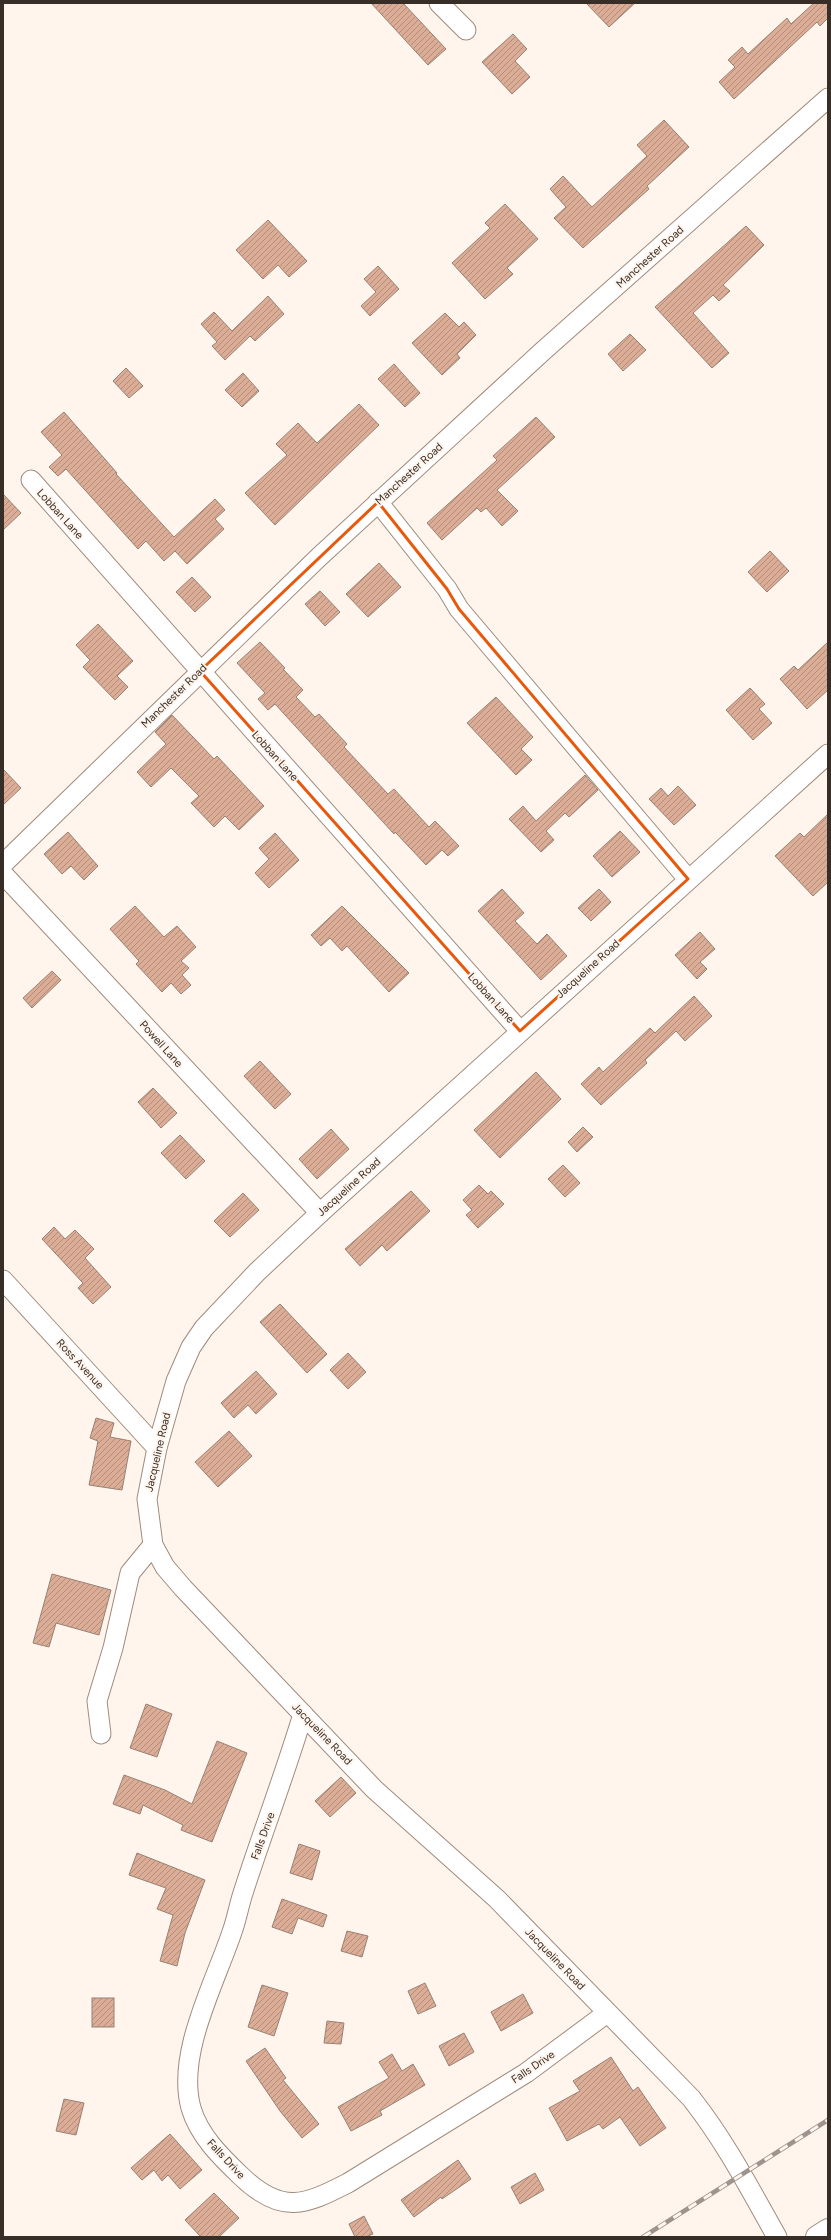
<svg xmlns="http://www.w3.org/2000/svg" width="831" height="2240" viewBox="0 0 831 2240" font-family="Figtree,sans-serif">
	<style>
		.building { fill: url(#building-hatch); stroke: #998073 }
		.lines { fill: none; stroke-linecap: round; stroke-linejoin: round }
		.minor-casing { stroke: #a18a7a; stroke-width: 21 }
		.major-casing { stroke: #a18a7a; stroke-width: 24 }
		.minor { stroke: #fff; stroke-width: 19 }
		.major { stroke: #fff; stroke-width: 22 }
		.rail-casing { stroke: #9e948d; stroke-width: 4.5 }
		.rail { stroke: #fff5ed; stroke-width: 3; stroke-dasharray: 9; stroke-linecap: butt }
		.marked { fill: none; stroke: #e8590c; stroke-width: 3; stroke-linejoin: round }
		.labels { text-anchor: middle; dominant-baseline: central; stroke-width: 4; stroke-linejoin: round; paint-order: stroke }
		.street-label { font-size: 11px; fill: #372e27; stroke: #fff5ed }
	</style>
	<defs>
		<pattern id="building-hatch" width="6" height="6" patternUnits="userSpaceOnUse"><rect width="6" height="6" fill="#dcad96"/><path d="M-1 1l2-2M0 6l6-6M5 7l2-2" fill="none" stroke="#b38d7a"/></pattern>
	</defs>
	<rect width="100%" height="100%" fill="#fff5ed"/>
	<g class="building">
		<path d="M 371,3 L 403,3 L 446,49 L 428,65 Z"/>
		<path d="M 586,3 L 635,3 L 609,27 Z"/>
		<path d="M 814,3 L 828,3 L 828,18 L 820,26 L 817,22 L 734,99 L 719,82 L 735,67 L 728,60 L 742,47 L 748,54 L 787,18 L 791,24 Z"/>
		<path d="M 513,34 L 527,49 L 515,61 L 530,77 L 512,94 L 482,62 Z"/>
		<path d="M 664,120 L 689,147 L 647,186 L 649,189 L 583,248 L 554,218 L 566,207 L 550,189 L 563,176 L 592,207 L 647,156 L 637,145 Z"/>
		<path d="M 505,204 L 538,239 L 507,268 L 513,274 L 485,299 L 452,263 L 490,228 L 485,223 Z"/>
		<path d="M 268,220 L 307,261 L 289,277 L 278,265 L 263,279 L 236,250 Z"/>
		<path d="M 746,226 L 764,245 L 723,285 L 730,291 L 719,301 L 713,295 L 693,313 L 729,353 L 712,368 L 655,307 Z"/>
		<path d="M 378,266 L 399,289 L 370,316 L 361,306 L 376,292 L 364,279 Z"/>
		<path d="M 268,296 L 284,314 L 255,341 L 250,336 L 225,360 L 212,346 L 217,342 L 201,324 L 214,312 L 232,331 Z"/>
		<path d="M 445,313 L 459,327 L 464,322 L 476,335 L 457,354 L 460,358 L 442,375 L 412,343 Z"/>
		<path d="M 630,334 L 646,350 L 623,371 L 608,354 Z"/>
		<path d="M 394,364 L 420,393 L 405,407 L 378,379 Z"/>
		<path d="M 126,368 L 143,386 L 129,398 L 113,381 Z"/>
		<path d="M 243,373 L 259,391 L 242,407 L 225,390 Z"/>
		<path d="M 359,404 L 379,425 L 275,525 L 245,493 L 287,455 L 276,444 L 298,423 L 317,443 Z"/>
		<path d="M 64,412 L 117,473 L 116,474 L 174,537 L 215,499 L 225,510 L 215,519 L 224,529 L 187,564 L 175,551 L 164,561 L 146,541 L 138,549 L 66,469 L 58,476 L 49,467 L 62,455 L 41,432 Z"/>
		<path d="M 536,417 L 555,437 L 497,490 L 518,511 L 502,526 L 486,508 L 481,512 L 477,508 L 442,540 L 427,523 L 497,460 L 493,456 Z"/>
		<path d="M 3,494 L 21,513 L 3,530 Z"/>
		<path d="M 770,551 L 789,571 L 767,592 L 748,572 Z"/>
		<path d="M 379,563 L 401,587 L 368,617 L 346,594 Z"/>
		<path d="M 192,577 L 211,597 L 195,612 L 176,592 Z"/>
		<path d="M 320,591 L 340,612 L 325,626 L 305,604 Z"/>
		<path d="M 98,624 L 133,661 L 117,676 L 128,687 L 115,700 L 83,667 L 90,660 L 76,645 Z"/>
		<path d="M 260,642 L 285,668 L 283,669 L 303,690 L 296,697 L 315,717 L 319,714 L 347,744 L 344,747 L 388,794 L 394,789 L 429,827 L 435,821 L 459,846 L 448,856 L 442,850 L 426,865 L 395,832 L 394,834 L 275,704 L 268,710 L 258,699 L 265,693 L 237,663 Z"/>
		<path d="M 828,642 L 828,690 L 807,709 L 780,679 L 794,666 L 798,670 Z"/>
		<path d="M 750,688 L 765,704 L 759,709 L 772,723 L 753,740 L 726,710 Z"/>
		<path d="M 496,697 L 533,737 L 521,749 L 532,760 L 516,775 L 467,723 Z"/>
		<path d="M 172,715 L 214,759 L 217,756 L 264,806 L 239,830 L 225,816 L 214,827 L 191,803 L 199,796 L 171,768 L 151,787 L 137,772 L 166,744 L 155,732 Z"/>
		<path d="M 3,769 L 21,788 L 3,805 Z"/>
		<path d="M 585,775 L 598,790 L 569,817 L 565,813 L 546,831 L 554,840 L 541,852 L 509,819 L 523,806 L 536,821 Z"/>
		<path d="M 678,786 L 696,805 L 674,825 L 649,799 L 661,788 L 668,796 Z"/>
		<path d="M 828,814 L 828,882 L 813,896 L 775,856 L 800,833 L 804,837 Z"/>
		<path d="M 620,831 L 640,852 L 612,877 L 593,856 Z"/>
		<path d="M 68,832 L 98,866 L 84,880 L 71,866 L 62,874 L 44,854 Z"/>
		<path d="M 275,833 L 299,860 L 269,888 L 255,873 L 269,859 L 259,848 Z"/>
		<path d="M 502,889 L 524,913 L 515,921 L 537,944 L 547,934 L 567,956 L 541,980 L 478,911 Z"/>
		<path d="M 599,889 L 611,902 L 591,921 L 578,908 Z"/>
		<path d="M 135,906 L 164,937 L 177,926 L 196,947 L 181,961 L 189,968 L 182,975 L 191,985 L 181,994 L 171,983 L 162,992 L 136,964 L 139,961 L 110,929 Z"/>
		<path d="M 342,906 L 409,973 L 389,992 L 347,946 L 342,951 L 330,938 L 321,946 L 311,935 Z"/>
		<path d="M 700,932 L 715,949 L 700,962 L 707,969 L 697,979 L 675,955 Z"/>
		<path d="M 52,971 L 61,980 L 32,1008 L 23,998 Z"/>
		<path d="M 694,996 L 712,1016 L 685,1041 L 676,1031 L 645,1060 L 647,1063 L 601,1105 L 581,1084 L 599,1067 L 603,1072 L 650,1028 L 655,1033 Z"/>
		<path d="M 260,1061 L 291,1094 L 275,1109 L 244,1076 Z"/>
		<path d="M 536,1072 L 561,1099 L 500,1158 L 474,1130 Z"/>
		<path d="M 153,1088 L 177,1113 L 161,1128 L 138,1102 Z"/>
		<path d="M 583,1127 L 593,1137 L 577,1152 L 568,1142 Z"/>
		<path d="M 331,1129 L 349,1149 L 317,1179 L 299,1159 Z"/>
		<path d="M 180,1135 L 205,1161 L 186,1179 L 161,1153 Z"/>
		<path d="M 563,1165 L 580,1183 L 565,1197 L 548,1179 Z"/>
		<path d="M 479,1185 L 488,1194 L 491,1191 L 504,1204 L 478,1228 L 466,1215 L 472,1210 L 463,1200 Z"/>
		<path d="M 411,1191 L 430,1211 L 387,1251 L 382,1245 L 360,1266 L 345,1249 Z"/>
		<path d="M 243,1193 L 259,1210 L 230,1237 L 214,1221 Z"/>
		<path d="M 54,1227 L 65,1239 L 75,1230 L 94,1249 L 85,1258 L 111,1287 L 93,1304 L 78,1288 L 83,1283 L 42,1239 Z"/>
		<path d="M 280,1304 L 327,1354 L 307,1373 L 260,1322 Z"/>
		<path d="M 348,1353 L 366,1372 L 348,1389 L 330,1370 Z"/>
		<path d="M 256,1371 L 277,1394 L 256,1414 L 248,1405 L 234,1418 L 221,1403 Z"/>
		<path d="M 96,1418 L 114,1423 L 110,1437 L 131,1441 L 122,1490 L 89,1485 L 98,1441 L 90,1438 Z"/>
		<path d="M 229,1431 L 252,1456 L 218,1487 L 195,1462 Z"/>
		<path d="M 52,1574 L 111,1590 L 99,1635 L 56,1623 L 49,1647 L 33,1643 Z"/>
		<path d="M 146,1704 L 172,1714 L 157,1757 L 130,1748 Z"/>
		<path d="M 217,1741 L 247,1753 L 212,1842 L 181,1830 L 183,1825 L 143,1805 L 140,1814 L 113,1804 L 124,1775 L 165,1790 L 192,1804 Z"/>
		<path d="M 341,1777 L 356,1793 L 330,1817 L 315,1801 Z"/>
		<path d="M 299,1844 L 320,1851 L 312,1880 L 290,1873 Z"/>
		<path d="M 137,1853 L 205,1880 L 185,1933 L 177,1966 L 160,1961 L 173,1915 L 157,1909 L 166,1888 L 129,1875 Z"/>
		<path d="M 282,1899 L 327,1915 L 323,1927 L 298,1918 L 292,1934 L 272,1927 Z"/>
		<path d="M 347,1931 L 368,1936 L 362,1957 L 341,1951 Z"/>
		<path d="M 425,1983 L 436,2006 L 418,2014 L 408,1991 Z"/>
		<path d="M 262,1985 L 288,1993 L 274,2036 L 248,2027 Z"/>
		<path d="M 523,1994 L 533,2013 L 501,2031 L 491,2012 Z"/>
		<rect x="92" y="1998" width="22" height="29"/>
		<path d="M 327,2021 L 344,2023 L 341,2044 L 324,2043 Z"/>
		<path d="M 464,2033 L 474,2052 L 449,2066 L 439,2046 Z"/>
		<path d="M 265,2048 L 286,2078 L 283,2080 L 319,2124 L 302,2138 L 280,2111 L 246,2061 Z"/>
		<path d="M 392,2054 L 402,2071 L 413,2064 L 425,2085 L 380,2111 L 382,2115 L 351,2131 L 338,2107 L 389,2078 L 379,2062 Z"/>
		<path d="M 611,2057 L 633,2091 L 638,2087 L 666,2128 L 640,2146 L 620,2117 L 603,2129 L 599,2124 L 567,2141 L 549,2108 L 580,2091 L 573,2081 Z"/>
		<path d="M 64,2099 L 84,2103 L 76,2135 L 56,2131 Z"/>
		<path d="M 170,2134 L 202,2170 L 180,2189 L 168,2175 L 162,2181 L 154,2170 L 142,2180 L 131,2168 Z"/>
		<path d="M 458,2160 L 471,2179 L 442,2199 L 441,2197 L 414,2217 L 401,2200 Z"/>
		<path d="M 535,2173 L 544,2190 L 520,2204 L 511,2187 Z"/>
		<path d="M 214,2193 L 239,2218 L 219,2237 L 201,2237 L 185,2220 Z"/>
		<path d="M 364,2216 L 373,2234 L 365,2237 L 355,2237 L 349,2224 Z"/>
	</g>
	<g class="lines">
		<g class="minor-casing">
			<g id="minor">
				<path d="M 439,3 L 466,30"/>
				<path d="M 31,480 L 520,1031"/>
				<path d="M 378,502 L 447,589 L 459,609 L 688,879"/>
				<path d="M 3,864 L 319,557 L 543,351 L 828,98"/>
				<path d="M 3,874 L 320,1213"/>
				<path d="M 3,1280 L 157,1448"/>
				<path d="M 303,1714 C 285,1774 263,1831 244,1890 C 239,1904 237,1919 232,1932 C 215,1983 176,2054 191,2108 C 199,2136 222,2158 242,2177 C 282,2215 305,2205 348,2183 L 526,2073 L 607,2013"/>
				<path d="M 101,1734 L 97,1701 L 113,1648 L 130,1573 L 153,1545"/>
				<path d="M 777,2237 C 750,2189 725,2141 691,2098 L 497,1899 L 374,1789 L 183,1588 L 165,1567 L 153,1545 L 147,1499 L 157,1448 L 176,1381 L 191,1347 L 204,1328 L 257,1272 L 320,1213 L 828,754"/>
			</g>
		</g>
		<g class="major-casing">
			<path id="major" d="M 817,2237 L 828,2230"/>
		</g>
		<use href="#minor" class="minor"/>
		<use href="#major" class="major"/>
		<g class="rail-casing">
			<path id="rail" d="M 643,2237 L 828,2120"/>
		</g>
		<use href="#rail" class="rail"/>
	</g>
	<path class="marked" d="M 378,502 L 447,589 L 459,609 L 688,879 L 520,1031 L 200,671 Z"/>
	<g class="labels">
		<g class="street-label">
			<text transform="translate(650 257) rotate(-42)">Manchester Road</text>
			<text transform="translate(409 474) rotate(-42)">Manchester Road</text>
			<text transform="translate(60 514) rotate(48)">Lobban Lane</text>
			<text transform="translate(174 696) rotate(-44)">Manchester Road</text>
			<text transform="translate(275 756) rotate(48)">Lobban Lane</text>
			<text transform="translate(588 969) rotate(-42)">Jacqueline Road</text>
			<text transform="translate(491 998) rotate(48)">Lobban Lane</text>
			<text transform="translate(161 1044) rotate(48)">Powell Lane</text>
			<text transform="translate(349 1187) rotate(-42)">Jacqueline Road</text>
			<text transform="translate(80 1364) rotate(47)">Ross Avenue</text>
			<text transform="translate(158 1452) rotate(-77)">Jacqueline Road</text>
			<text transform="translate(322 1734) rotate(46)">Jacqueline Road</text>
			<text transform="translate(263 1836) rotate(-70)">Falls Drive</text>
			<text transform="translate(555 1959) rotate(46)">Jacqueline Road</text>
			<text transform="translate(533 2067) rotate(-34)">Falls Drive</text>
			<text transform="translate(226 2159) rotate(47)">Falls Drive</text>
		</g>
	</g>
	<rect width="831" height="2240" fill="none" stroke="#372e27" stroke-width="8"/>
</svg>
